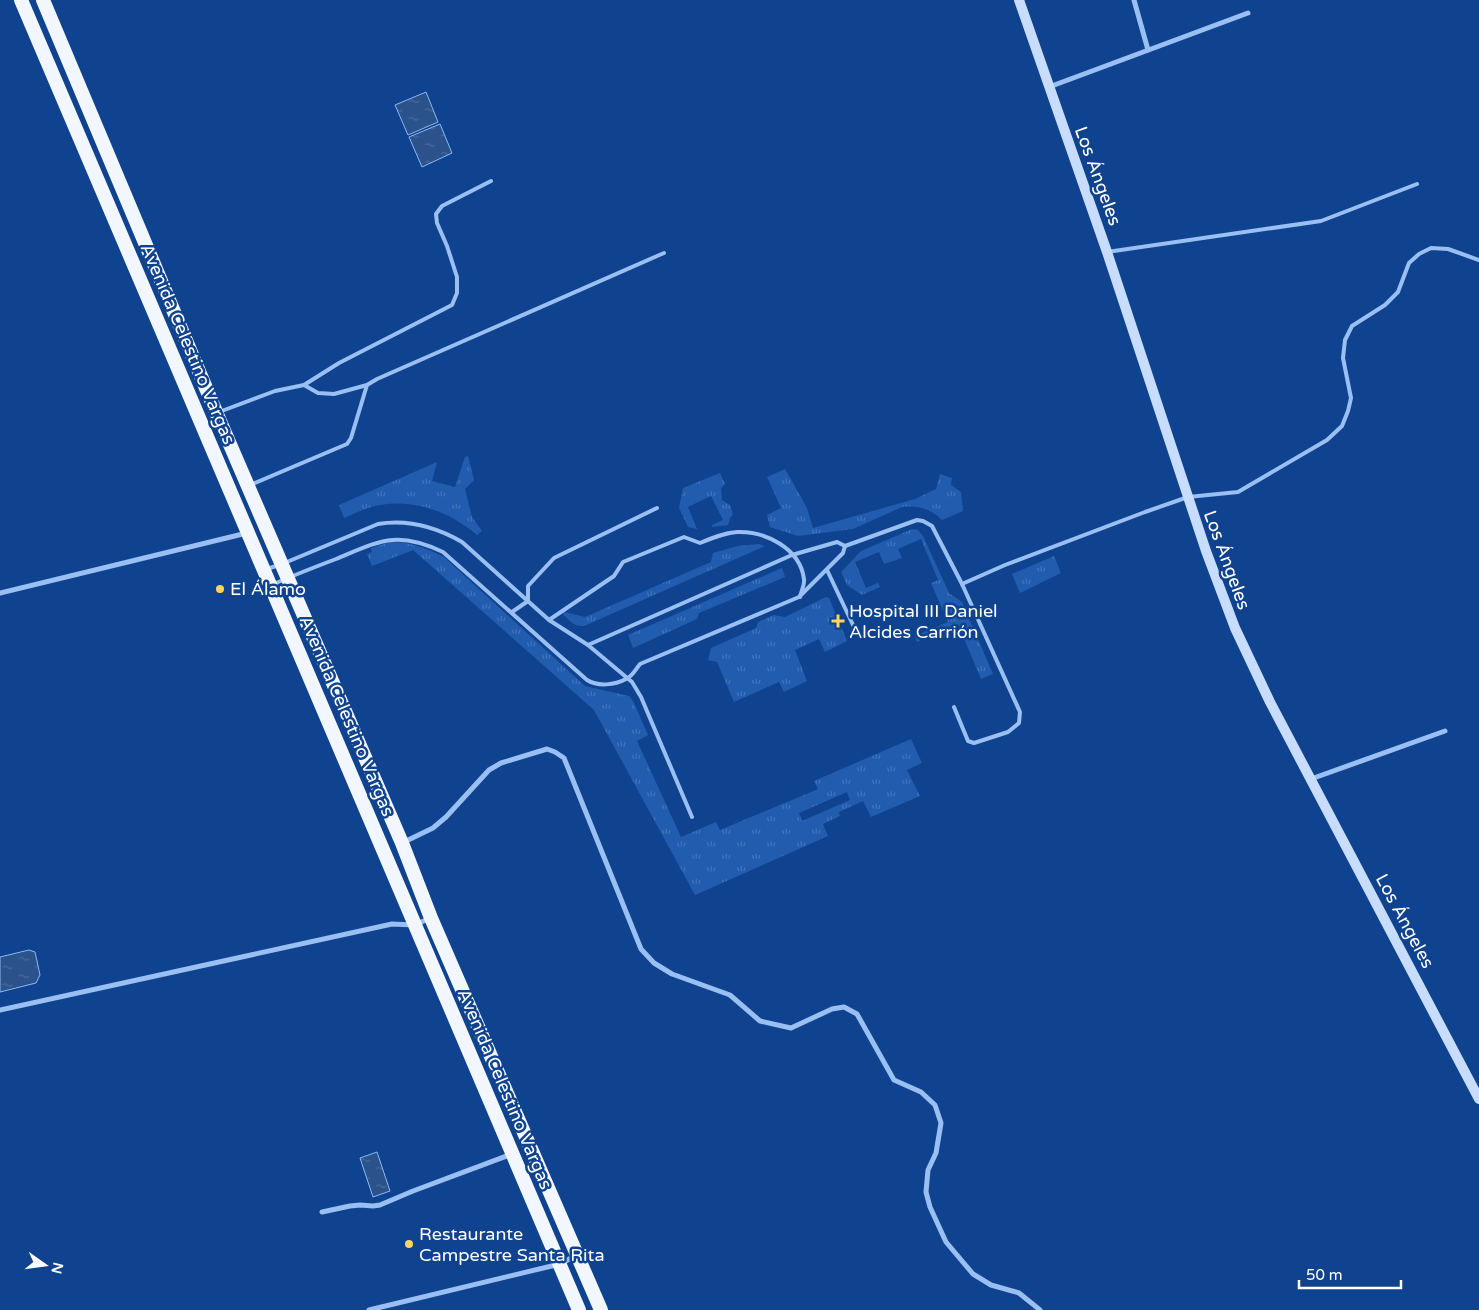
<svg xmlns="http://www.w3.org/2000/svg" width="1479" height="1310" viewBox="0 0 1479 1310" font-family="'Varela Round',sans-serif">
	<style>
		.grass { fill: url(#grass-tufts); fill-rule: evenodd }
		.water { fill: url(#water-ripples); stroke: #8ab9f7 }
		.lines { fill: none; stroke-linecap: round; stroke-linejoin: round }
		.service { stroke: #99bff3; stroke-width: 4 }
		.minor { stroke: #99bff3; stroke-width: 5 }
		.secondary { stroke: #c8ddfd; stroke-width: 10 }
		.trunk { stroke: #f2f6ff; stroke-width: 14 }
		.poi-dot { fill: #ffd55b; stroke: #0f438f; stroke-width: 2 }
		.labels { text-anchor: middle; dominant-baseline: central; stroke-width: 5; stroke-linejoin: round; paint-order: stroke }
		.street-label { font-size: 18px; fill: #fff; stroke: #0f438f }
		.poi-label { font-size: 18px; fill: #fff; stroke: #0f438f; text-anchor: start }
	</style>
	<defs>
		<pattern id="grass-tufts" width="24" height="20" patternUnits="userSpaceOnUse" patternTransform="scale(1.25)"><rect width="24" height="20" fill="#215caf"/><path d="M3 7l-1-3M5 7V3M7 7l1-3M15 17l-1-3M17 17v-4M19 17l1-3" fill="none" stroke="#4274bb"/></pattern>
		<pattern id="water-ripples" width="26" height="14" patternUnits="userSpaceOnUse" patternTransform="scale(1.25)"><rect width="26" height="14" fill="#2b528a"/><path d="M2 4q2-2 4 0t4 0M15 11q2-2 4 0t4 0" fill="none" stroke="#4b6c9c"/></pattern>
	</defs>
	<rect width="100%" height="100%" fill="#0f438f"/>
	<g class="grass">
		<path d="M 468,456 L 474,480 L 465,489 L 472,517 L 482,531 L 477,535 C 450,512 416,499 380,505 C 367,507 356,513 344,518 L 339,505 L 437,462 L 432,481 L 455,487 L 465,457 Z"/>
		<path d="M 785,469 L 807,508 L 813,528 L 915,499 L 936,489 L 940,474 L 952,478 L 951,485 L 961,492 L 963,511 L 942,520 C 931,509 918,505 902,507 L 853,529 L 798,536 L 770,527 L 767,515 L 781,508 L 767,477 Z"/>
		<path d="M 720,473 L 725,484 L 721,488 L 722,500 L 730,505 L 733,514 L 730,518 L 728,525 L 712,527 L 712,525 L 723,520 L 711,496 L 688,507 L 697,529 L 688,527 L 679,508 L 683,488 Z"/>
		<path d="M 912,529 L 918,530 L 923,536 L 949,593 L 962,602 L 993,674 L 981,679 L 958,624 L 917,642 L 915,636 L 948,622 L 931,583 L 938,580 L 921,539 L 898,549 L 902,558 L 884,564 L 879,552 L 855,562 L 866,588 L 878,583 L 880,587 L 862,595 L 847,585 L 841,572 L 861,551 Z"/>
		<path d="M 390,542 C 410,542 426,548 444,557 L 585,686 L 629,696 L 633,701 L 648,735 L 637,741 L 681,837 L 716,822 L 720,830 L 818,789 L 814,781 L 911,739 L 922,763 L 907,770 L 920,796 L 871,817 L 863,801 L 839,812 L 840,816 L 823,824 L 828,836 L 695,895 L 594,710 L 413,550 L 372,566 L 367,554 L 372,552 L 371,548 ZM 847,792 L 850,800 L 802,821 L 799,813 Z"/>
		<path d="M 759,544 L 765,546 L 584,626 C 574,627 570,621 563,614 L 564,612 L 585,617 L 711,562 L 713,553 L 738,546 Z"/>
		<path d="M 1054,556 L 1061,573 L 1020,593 L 1012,574 Z"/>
		<path d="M 782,568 L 785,577 L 699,613 L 697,619 L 633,648 L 628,635 Z"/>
		<path d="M 826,597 L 829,598 L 847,641 L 825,652 L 819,639 L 795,650 L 807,681 L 784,692 L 779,682 L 734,702 L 717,662 L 708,660 L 711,648 L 756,628 L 758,622 L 774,615 L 785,617 Z"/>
	</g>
	<g class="water">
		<path d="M 426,92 L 438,122 L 408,135 L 395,105 Z"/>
		<path d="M 440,124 L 452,153 L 422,167 L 409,137 Z"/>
		<path d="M 29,950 L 35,952 L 40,975 L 36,983 L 0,992 L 0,957 Z"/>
		<path d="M 377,1152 L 390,1191 L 373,1197 L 360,1158 Z"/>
	</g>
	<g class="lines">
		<g class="service">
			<path d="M 1107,252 L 1321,221 L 1417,184"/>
			<path d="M 304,385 L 318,393 L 334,394 L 367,385"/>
			<path d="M 219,412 L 275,391 L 304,385 L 339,363 L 452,305 L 457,293 L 457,277 L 447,246 L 437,223 L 436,214 L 442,206 L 491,181"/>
			<path d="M 250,485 L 347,444 L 351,438 L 367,385 L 377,379 L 664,253"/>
			<path d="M 267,569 L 282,564 L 378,524 C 408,519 436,527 462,542 L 549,620 L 588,645 L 632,682 L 641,697 L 692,817"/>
			<path d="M 827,570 L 854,627"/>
			<path d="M 274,584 C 294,575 315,567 336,559 C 380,541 396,530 443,552 L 587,680 C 598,687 615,685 626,679 C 632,677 636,669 640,664 L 799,597 L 843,553 L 845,546"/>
			<path d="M 962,584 L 1005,565 L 1145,512 L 1188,497 L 1238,492 L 1327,440 L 1342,426 L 1348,411 L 1351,398 L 1343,358 L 1345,340 L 1352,326 L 1385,305 L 1398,292 L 1409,263 L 1419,254 L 1431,248 L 1448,249 L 1479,260"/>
			<path d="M 512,612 L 528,601 L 528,586 L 554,558 L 657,508"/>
			<path d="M 549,620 L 614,576 L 623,562 L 684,537 L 700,543 C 712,538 724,533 737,532 C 765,531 800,548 804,579 C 805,584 801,592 800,597"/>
			<path d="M 588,645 L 792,555 L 837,542 L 845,546 L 917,520 L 923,521 L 932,526 L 962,584 L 1020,712 L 1019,723 L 1008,732 L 974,743 L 968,741 L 954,707"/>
		</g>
		<g class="minor">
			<path d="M 1134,0 L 1148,50"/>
			<path d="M 1049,87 L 1248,13"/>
			<path d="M 0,593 L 247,533"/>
			<path d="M 1311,779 L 1445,731"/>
			<path d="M 402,843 L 433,828 L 446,817 L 489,770 L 501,763 L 547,749 L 555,752 L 564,758 L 641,949 L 654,963 L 672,974 L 730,995 L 760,1021 L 791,1028 L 832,1009 L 844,1007 L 857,1014 L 894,1080 L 921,1092 L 935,1105 L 941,1123 L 936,1153 L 928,1170 L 926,1192 L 930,1207 L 946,1242 L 973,1274 L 991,1285 L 1019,1293 L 1040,1310"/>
			<path d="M 0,1010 L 392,924 L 414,925 L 431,918"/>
			<path d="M 322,1212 L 350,1206 L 360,1205 L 373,1206 L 380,1205 L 413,1191 L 512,1154"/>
			<path d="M 369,1310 L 560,1264 L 575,1256"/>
		</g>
		<path class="secondary" d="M 1019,0 L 1107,252 L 1206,551 L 1235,628 L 1270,702 L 1479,1099"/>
		<g class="trunk">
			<path d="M 21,0 L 579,1310"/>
			<path d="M 43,0 L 219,419 L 402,843 L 431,918 L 601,1310"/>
		</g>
	</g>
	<g class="poi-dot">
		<circle cx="220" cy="589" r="5"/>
		<path d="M835.5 613.5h5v5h5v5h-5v5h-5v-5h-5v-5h5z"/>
		<circle cx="409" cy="1244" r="5"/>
	</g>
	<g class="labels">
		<g class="street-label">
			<text transform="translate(1098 176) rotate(70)">Los Ángeles</text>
			<text transform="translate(188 344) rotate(67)">Avenida Celestino Vargas</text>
			<text transform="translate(1227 560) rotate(70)">Los Ángeles</text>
			<text transform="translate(347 716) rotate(67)">Avenida Celestino Vargas</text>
			<text transform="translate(1405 921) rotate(62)">Los Ángeles</text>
			<text transform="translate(505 1089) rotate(67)">Avenida Celestino Vargas</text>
		</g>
		<g class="poi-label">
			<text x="230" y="589">El Álamo</text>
			<text x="849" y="611">Hospital III Daniel<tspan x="849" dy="21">Alcides Carrión</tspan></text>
			<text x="419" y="1234">Restaurante<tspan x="419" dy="21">Campestre Santa Rita</tspan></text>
		</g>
	</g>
	<g transform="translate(45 1265) rotate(104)" stroke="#0f438f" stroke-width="4" paint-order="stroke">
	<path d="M0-4L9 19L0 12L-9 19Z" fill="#ffffff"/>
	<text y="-8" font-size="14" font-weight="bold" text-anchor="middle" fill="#ffffff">N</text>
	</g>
	<path d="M1299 1280v8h102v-8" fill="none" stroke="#ffffff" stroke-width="2.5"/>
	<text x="1306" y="1280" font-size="15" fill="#ffffff" stroke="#0f438f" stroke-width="4" paint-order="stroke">50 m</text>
</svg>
